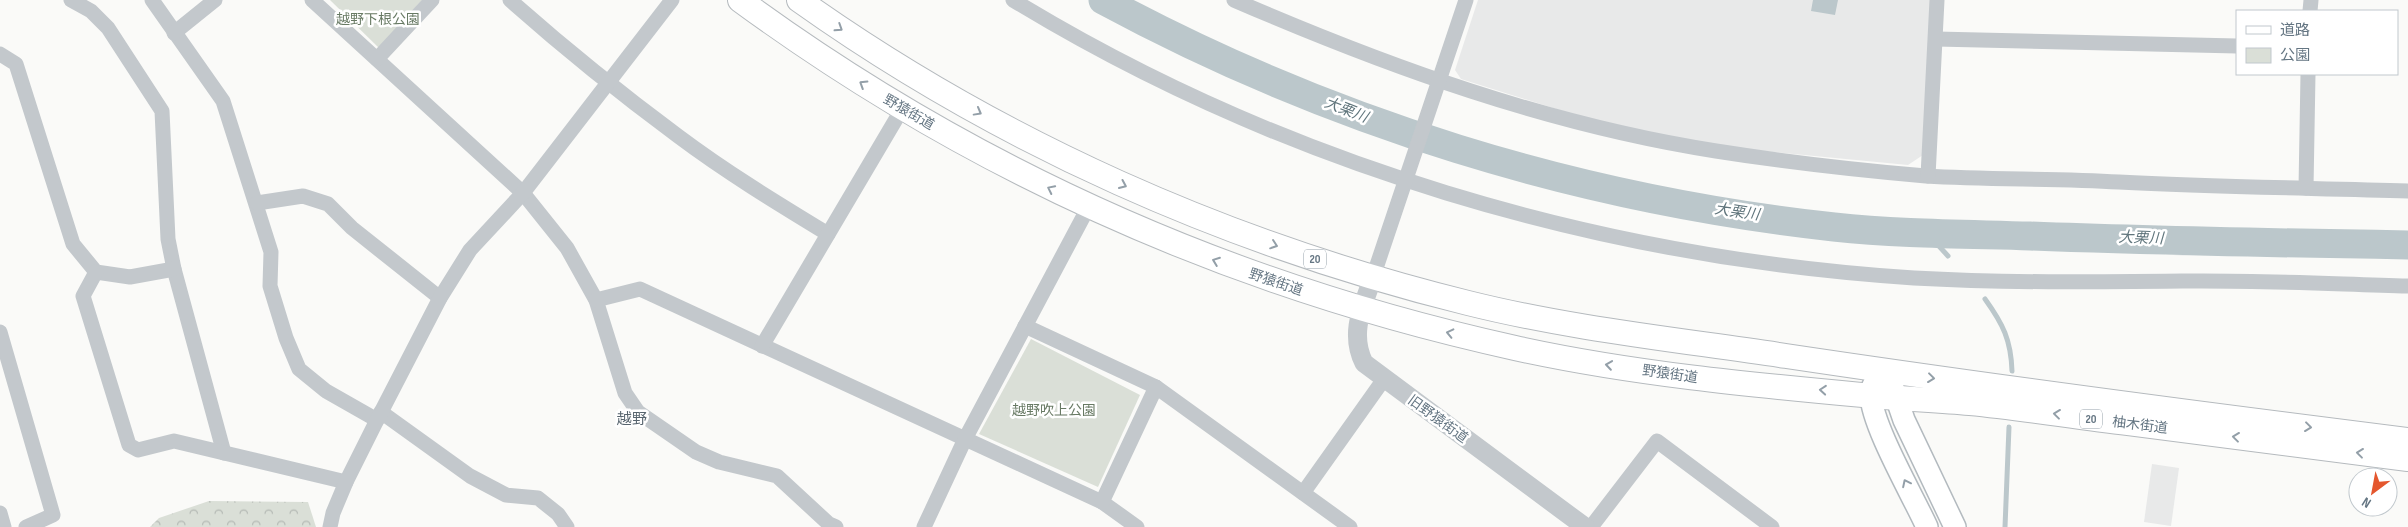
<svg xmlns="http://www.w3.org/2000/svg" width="2408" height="527" viewBox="0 0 2408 527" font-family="'Sofia Sans Condensed','Noto Sans JP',sans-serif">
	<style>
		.built { fill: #e8e9e9 }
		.forest { fill: url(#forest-crowns) }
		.park { fill: #dadfd7 }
		.water { fill: #bbc7cb }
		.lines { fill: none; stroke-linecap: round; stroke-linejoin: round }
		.stream { stroke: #bbc7cb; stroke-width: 5 }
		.river { stroke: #bbc7cb; stroke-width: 29 }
		.secondary-casing { stroke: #b3babf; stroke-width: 24 }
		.primary-casing { stroke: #b5babe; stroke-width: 26 }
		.minor { stroke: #c3c8cc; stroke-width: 15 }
		.tertiary { stroke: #c3c8cc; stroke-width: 19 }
		.secondary { stroke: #fff; stroke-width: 21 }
		.primary { stroke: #fff; stroke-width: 24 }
		.oneway { stroke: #939fa8 }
		.labels { text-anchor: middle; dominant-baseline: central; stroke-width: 5; stroke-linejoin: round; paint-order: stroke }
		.shield { fill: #fff; stroke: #939fa8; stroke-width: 1 }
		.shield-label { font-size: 12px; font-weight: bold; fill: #657683 }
		.park-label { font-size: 14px; fill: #687a64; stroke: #fff }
		.street-label { font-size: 14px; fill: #657683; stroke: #fff }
		.water-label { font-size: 15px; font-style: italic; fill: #60757c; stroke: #fff }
		.neighbourhood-label { font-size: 15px; fill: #57646e; stroke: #fff }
	</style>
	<defs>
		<pattern id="forest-crowns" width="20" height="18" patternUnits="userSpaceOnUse" patternTransform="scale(1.25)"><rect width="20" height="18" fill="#dadfd7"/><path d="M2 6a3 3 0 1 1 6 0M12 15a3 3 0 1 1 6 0" fill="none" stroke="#b4b9b4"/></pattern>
	</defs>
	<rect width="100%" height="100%" fill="#fafaf8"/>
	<g class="built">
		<path d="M 1478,0 L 1933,0 L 1923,155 L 1908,165 L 1709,146 L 1588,119 L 1461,79 L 1455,70 Z"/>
		<path d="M 2152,464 L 2179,468 L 2171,526 L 2144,522 Z"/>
	</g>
	<path class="forest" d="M 209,501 L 308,502 L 316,527 L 150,527 L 159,518 Z"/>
	<g class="park">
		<path d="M 330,0 L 422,0 L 379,48 Z"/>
		<path d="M 1031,339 L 1140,395 L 1098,487 L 979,434 Z"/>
	</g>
	<path class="water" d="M 1813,0 L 1838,0 L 1835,15 L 1811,11 Z"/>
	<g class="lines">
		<g class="stream">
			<path d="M 1927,233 L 1948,256"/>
			<path d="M 1985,299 C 2003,324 2011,340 2012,371"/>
			<path d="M 2005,527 L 2009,427"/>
		</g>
		<path class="river" d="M 1103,0 C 1329,122 1578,199 1834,227 C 1899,234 1964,234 2030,236 C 2156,241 2282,243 2408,245"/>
		<g class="secondary-casing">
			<path id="secondary" d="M 1927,527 C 1914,498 1871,424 1871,395 C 1871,385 1877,379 1883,372 L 1892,385 L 1904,420 L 1955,527"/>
		</g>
		<g class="primary-casing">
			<g id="primary">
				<path d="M 740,0 C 973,171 1233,286 1515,348 C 1633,374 1754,385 1873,396 C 1906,399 1938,400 1970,403 C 2023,408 2075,417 2128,423 C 2221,435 2315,447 2408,459"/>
				<path d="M 799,0 C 1000,143 1229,244 1468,303 C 1572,329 1680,340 1786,356 C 1993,387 2200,414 2408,440"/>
			</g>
		</g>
		<g class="minor">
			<path d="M 71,0 L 91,11 L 108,28 L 162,111 L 168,239 L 174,269 L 224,453"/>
			<path d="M 152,0 L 223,101 L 271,252 L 270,286 L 286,338 L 299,369 L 326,391 L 377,420"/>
			<path d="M 312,0 L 523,193 L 567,248 L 596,300 L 625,393 L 638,412 L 696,452 L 719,462 L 777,476 L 829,524 L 836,527"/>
			<path d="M 510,0 C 564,48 620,93 678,136 C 726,172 777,203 828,234"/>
			<path d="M 1013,0 C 1282,164 1600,258 1914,278 C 2004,283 2093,282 2183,281 C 2258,280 2333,284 2408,286"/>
			<path d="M 1234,0 C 1389,67 1549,125 1716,151 C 1786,162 1856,170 1926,176 C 1990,180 2054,178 2119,182 C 2215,187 2312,188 2408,191"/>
			<path d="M 2310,11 L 2311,0"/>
			<path d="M 174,33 L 215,0"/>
			<path d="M 1936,39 L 2237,46"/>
			<path d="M 0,54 L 16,64 L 73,244 L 96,272 L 130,277 L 174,269"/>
			<path d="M 377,59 L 432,0"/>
			<path d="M 1928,176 L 1937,0"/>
			<path d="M 2306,188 L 2308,74"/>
			<path d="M 257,203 L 303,196 L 328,204 L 352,228 L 440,298"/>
			<path d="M 96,272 L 83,296 L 129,445 L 138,450 L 174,441 L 346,482"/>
			<path d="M 1373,277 L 1466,0"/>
			<path d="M 596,300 L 640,289 L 1102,502 L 1137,527"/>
			<path d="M 1025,326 L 1156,387 L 1350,527"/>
			<path d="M 0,332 L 53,515 L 26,527"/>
			<path d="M 762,346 L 902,109"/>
			<path d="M 381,412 L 470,476 L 506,495 L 538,498 L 558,514 L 567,527"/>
			<path d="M 1303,493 L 1384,379"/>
			<path d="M 1102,502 L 1156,387"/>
			<path d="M 0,513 L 4,527"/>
			<path d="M 330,527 L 333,513 L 346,482 L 377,420 L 440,298 L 470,250 L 523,193 L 672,0"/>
			<path d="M 924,527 L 965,439 L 1089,206"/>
			<path d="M 1591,527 L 1657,441 L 1772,527"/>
		</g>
		<path class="tertiary" d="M 1373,277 C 1363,306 1349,333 1364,363 L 1585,527"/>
		<use href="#secondary" class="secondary"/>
		<use href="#primary" class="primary"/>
	</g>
	<defs><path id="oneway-chevron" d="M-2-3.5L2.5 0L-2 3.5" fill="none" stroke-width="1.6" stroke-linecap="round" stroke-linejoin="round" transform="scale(1.25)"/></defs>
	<g class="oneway">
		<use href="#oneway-chevron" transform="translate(839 28) rotate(33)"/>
		<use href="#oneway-chevron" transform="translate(863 84) rotate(-148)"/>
		<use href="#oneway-chevron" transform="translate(978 112) rotate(29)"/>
		<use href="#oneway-chevron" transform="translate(1123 185) rotate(24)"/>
		<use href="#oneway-chevron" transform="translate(1051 189) rotate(-154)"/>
		<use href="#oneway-chevron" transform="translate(1274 245) rotate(19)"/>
		<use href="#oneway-chevron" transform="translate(1216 261) rotate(-159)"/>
		<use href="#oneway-chevron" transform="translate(1450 333) rotate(-167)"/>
		<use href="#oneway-chevron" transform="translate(1609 365) rotate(-172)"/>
		<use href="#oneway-chevron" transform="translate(1931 378) rotate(7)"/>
		<use href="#oneway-chevron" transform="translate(1823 390) rotate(-175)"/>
		<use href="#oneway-chevron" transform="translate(2057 414) rotate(-173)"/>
		<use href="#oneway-chevron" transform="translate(2308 427) rotate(7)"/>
		<use href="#oneway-chevron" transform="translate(2236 437) rotate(-173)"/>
		<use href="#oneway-chevron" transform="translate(2360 453) rotate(-173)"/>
		<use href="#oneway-chevron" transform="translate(1906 483) rotate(-116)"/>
	</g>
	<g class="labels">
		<g class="shield">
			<rect x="1304" y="249.5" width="22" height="19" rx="4"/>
			<rect x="2080" y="409.5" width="22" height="19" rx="4"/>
		</g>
		<g class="shield-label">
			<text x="1315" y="259">20</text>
			<text x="2091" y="419">20</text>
		</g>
		<g class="park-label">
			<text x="378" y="19">越野下根公園</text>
			<text x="1054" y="410">越野吹上公園</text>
		</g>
		<g class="street-label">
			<text transform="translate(909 112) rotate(30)">野猿街道</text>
			<text transform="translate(1276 282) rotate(19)">野猿街道</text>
			<text transform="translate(1670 374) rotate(8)">野猿街道</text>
			<text transform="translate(1438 419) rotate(36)">旧野猿街道</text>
			<text transform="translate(2140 425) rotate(7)">柚木街道</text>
		</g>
		<g class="water-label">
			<text transform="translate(1346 110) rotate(21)">大栗川</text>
			<text transform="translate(1737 212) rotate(8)">大栗川</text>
			<text transform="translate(2141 238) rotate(2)">大栗川</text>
		</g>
		<g class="neighbourhood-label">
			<text x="632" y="419">越野</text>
		</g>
	</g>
	<rect x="2236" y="10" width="162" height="65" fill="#ffffff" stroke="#c1c8cd"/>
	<rect x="2246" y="26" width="25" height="8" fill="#ffffff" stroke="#c1c8cd"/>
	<text x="2280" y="35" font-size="15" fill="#657683">道路</text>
	<rect x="2246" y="48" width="25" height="15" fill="#dadfd7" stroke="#c1c8cd"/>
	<text x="2280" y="60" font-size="15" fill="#657683">公園</text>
	<g transform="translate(2373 492) rotate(212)"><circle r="24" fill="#ffffff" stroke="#c1c8cd"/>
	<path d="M0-4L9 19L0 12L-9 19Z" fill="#e4572e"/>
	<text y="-8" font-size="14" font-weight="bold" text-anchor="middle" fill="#657683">N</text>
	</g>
</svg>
